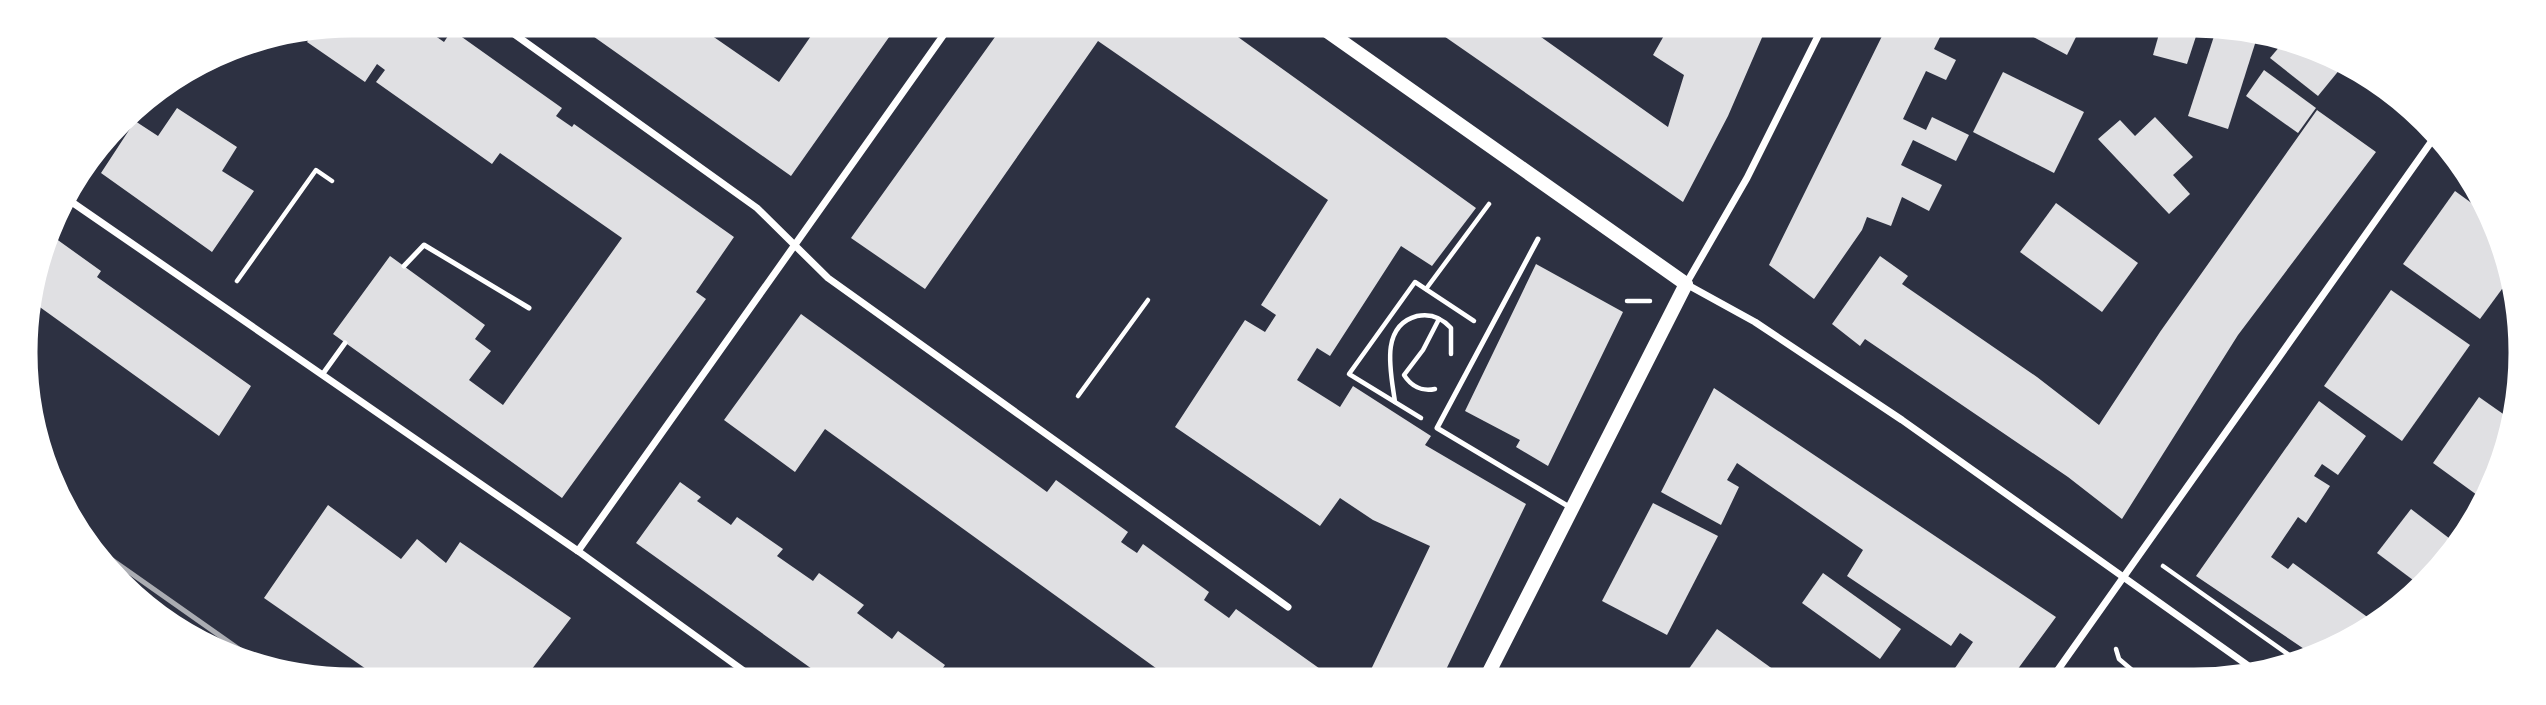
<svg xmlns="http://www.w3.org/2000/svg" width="2546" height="705" viewBox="0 0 2546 705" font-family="Roboto,sans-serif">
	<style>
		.building { fill: #e0e0e3 }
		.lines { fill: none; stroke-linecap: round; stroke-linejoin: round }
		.path { stroke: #fff; stroke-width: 4.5 }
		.service { stroke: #fff; stroke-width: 5 }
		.minor { stroke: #fff; stroke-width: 7 }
		.secondary { stroke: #fff; stroke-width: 14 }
		.rail { stroke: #abadb3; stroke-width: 5 }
		.rim { fill: none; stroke: #fff; stroke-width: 9 }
	</style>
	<rect width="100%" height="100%" fill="#2d3142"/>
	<g class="building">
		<path d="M 352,21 L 419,21 L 418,24 L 444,42 L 452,30 L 562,108 L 556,116 L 572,127 L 574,124 L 734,237 L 696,292 L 706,299 L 562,498 L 333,334 L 390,256 L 485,325 L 475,339 L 491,351 L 469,380 L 503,405 L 622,238 L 500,153 L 492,164 L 376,82 L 385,70 L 377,64 L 365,82 L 307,42 L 317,28 Z"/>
		<path d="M 573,22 L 716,22 L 708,33 L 779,82 L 820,23 L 899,23 L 791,176 Z"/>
		<path d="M 1005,23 L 1220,24 L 1476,208 L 1432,266 L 1401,246 L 1330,356 L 1317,348 L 1297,380 L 1340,407 L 1353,386 L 1431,436 L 1425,445 L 1526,504 L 1441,680 L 1366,680 L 1430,546 L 1373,520 L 1340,498 L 1320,526 L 1175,427 L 1245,320 L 1265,332 L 1276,315 L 1261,305 L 1328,200 L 1098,41 L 925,289 L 851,238 Z"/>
		<path d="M 1428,25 L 1530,25 L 1529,27 L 1541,37 L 1668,127 L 1684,75 L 1653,55 L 1670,25 L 1767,26 L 1728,116 L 1683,202 Z"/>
		<path d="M 1887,26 L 1971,26 L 1966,37 L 1945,27 L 1934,49 L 1956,60 L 1946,80 L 1926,71 L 1903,119 L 1926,130 L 1932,117 L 1969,135 L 1956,161 L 1913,140 L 1901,165 L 1942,185 L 1929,211 L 1902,197 L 1891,226 L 1867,217 L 1862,230 L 1814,299 L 1769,265 Z"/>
		<path d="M 2013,26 L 2065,27 L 2081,27 L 2067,55 Z"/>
		<path d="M 2161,27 L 2199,27 L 2187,64 L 2153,55 Z"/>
		<path d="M 2217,27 L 2260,28 L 2228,129 L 2188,116 Z"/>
		<path d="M 2286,39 L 2345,63 L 2318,96 L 2270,58 Z"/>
		<path d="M 2264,70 L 2316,108 L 2298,133 L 2246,96 Z"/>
		<path d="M 2003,72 L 2084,112 L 2054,173 L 1973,132 Z"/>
		<path d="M 177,108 L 237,147 L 222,171 L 254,191 L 212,252 L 101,173 L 135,121 L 158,136 Z"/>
		<path d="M 2317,110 L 2376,152 L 2238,335 L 2122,519 L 2068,477 L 1865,339 L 1860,346 L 1832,324 L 1880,256 L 1908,276 L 1902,284 L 2037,377 L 2099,425 L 2160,332 Z"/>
		<path d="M 2155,117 L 2193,157 L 2173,175 L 2190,194 L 2169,214 L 2098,139 L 2120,120 L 2135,136 Z"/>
		<path d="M 2455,191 L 2488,215 L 2513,274 L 2480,319 L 2403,264 Z"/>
		<path d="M 2056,203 L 2138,263 L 2102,312 L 2020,252 Z"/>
		<path d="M 48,233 L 101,271 L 97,277 L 251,386 L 219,436 L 30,300 Z"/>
		<path d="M 1536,264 L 1623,312 L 1548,466 L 1516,447 L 1520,440 L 1465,411 Z"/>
		<path d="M 2391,290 L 2470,345 L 2402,441 L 2324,386 Z"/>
		<path d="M 801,314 L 1047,492 L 1056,480 L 1128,532 L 1121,542 L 1128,547 L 1137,553 L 1143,544 L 1209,592 L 1204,600 L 1229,618 L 1236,609 L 1323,671 L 1317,680 L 1171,679 L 825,429 L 795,472 L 724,420 Z"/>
		<path d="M 1714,388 L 2056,617 L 2009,681 L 1946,681 L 1973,642 L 1960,633 L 1951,646 L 1847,576 L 1863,550 L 1737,463 L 1727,480 L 1739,487 L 1721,525 L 1661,492 Z"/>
		<path d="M 2479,397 L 2516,423 L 2488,503 L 2433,463 Z"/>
		<path d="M 2319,401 L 2366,436 L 2338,475 L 2322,464 L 2314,476 L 2330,486 L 2306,523 L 2298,517 L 2271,557 L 2288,569 L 2293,563 L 2377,624 L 2340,650 L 2316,657 L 2196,576 Z"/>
		<path d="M 680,482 L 701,497 L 697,501 L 731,525 L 737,517 L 783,549 L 777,556 L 813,581 L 819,573 L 864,605 L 857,613 L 892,639 L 898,631 L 945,665 L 940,672 L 951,679 L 826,679 L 636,543 Z"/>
		<path d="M 1653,503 L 1718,536 L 1667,635 L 1602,601 Z"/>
		<path d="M 328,505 L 401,559 L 417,539 L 446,563 L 460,542 L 571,618 L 525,678 L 379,678 L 264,598 Z"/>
		<path d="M 2411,509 L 2458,545 L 2425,589 L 2377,553 Z"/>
		<path d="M 1823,573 L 1901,629 L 1880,659 L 1802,603 Z"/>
		<path d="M 1717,629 L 1788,680 L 1681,680 Z"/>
	</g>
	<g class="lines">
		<g class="path">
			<path d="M 237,281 L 316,170 L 332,181"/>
			<path d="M 1426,289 L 1489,204"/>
			<path d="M 1627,301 L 1650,301"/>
			<path d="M 1435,389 C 1422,392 1411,386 1404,375 L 1423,350 L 1439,319"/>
			<path d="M 1078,396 L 1148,300"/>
			<path d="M 1395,402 C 1391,373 1379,326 1417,316 C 1431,313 1442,318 1451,328 L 1451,354"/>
			<path d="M 1421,418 L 1349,374 L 1415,282 L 1474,321"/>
			<path d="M 2163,566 L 2299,662"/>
			<path d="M 2116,649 L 2119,659 L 2145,681"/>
		</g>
		<g class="service">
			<path d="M 1538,239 L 1437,428 L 1571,508"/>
			<path d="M 404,266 L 424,245 L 529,308"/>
			<path d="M 322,375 L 345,343"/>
		</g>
		<g class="minor">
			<path d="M 496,21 L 757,208 L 828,278 L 1288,607"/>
			<path d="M 1823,26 L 1747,178 L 1686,284 L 1755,322 L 1902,420 L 2260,674"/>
			<path d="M 63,196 L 578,551 L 755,679"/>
			<path d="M 578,551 L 952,23"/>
			<path d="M 2050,681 L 2436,135"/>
		</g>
		<path class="secondary" d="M 1317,24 L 1686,284 L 1485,680"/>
		<path class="rail" d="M 81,538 L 270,671"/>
	</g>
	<path d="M0 0H2546V705H0ZM352 33H2194A319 319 0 0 1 2513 352V353A319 319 0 0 1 2194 672H352A319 319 0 0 1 33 353V352A319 319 0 0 1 352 33Z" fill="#fff" fill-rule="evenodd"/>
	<path class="rim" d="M352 33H2194A319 319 0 0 1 2513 352V353A319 319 0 0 1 2194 672H352A319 319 0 0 1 33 353V352A319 319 0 0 1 352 33Z"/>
</svg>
